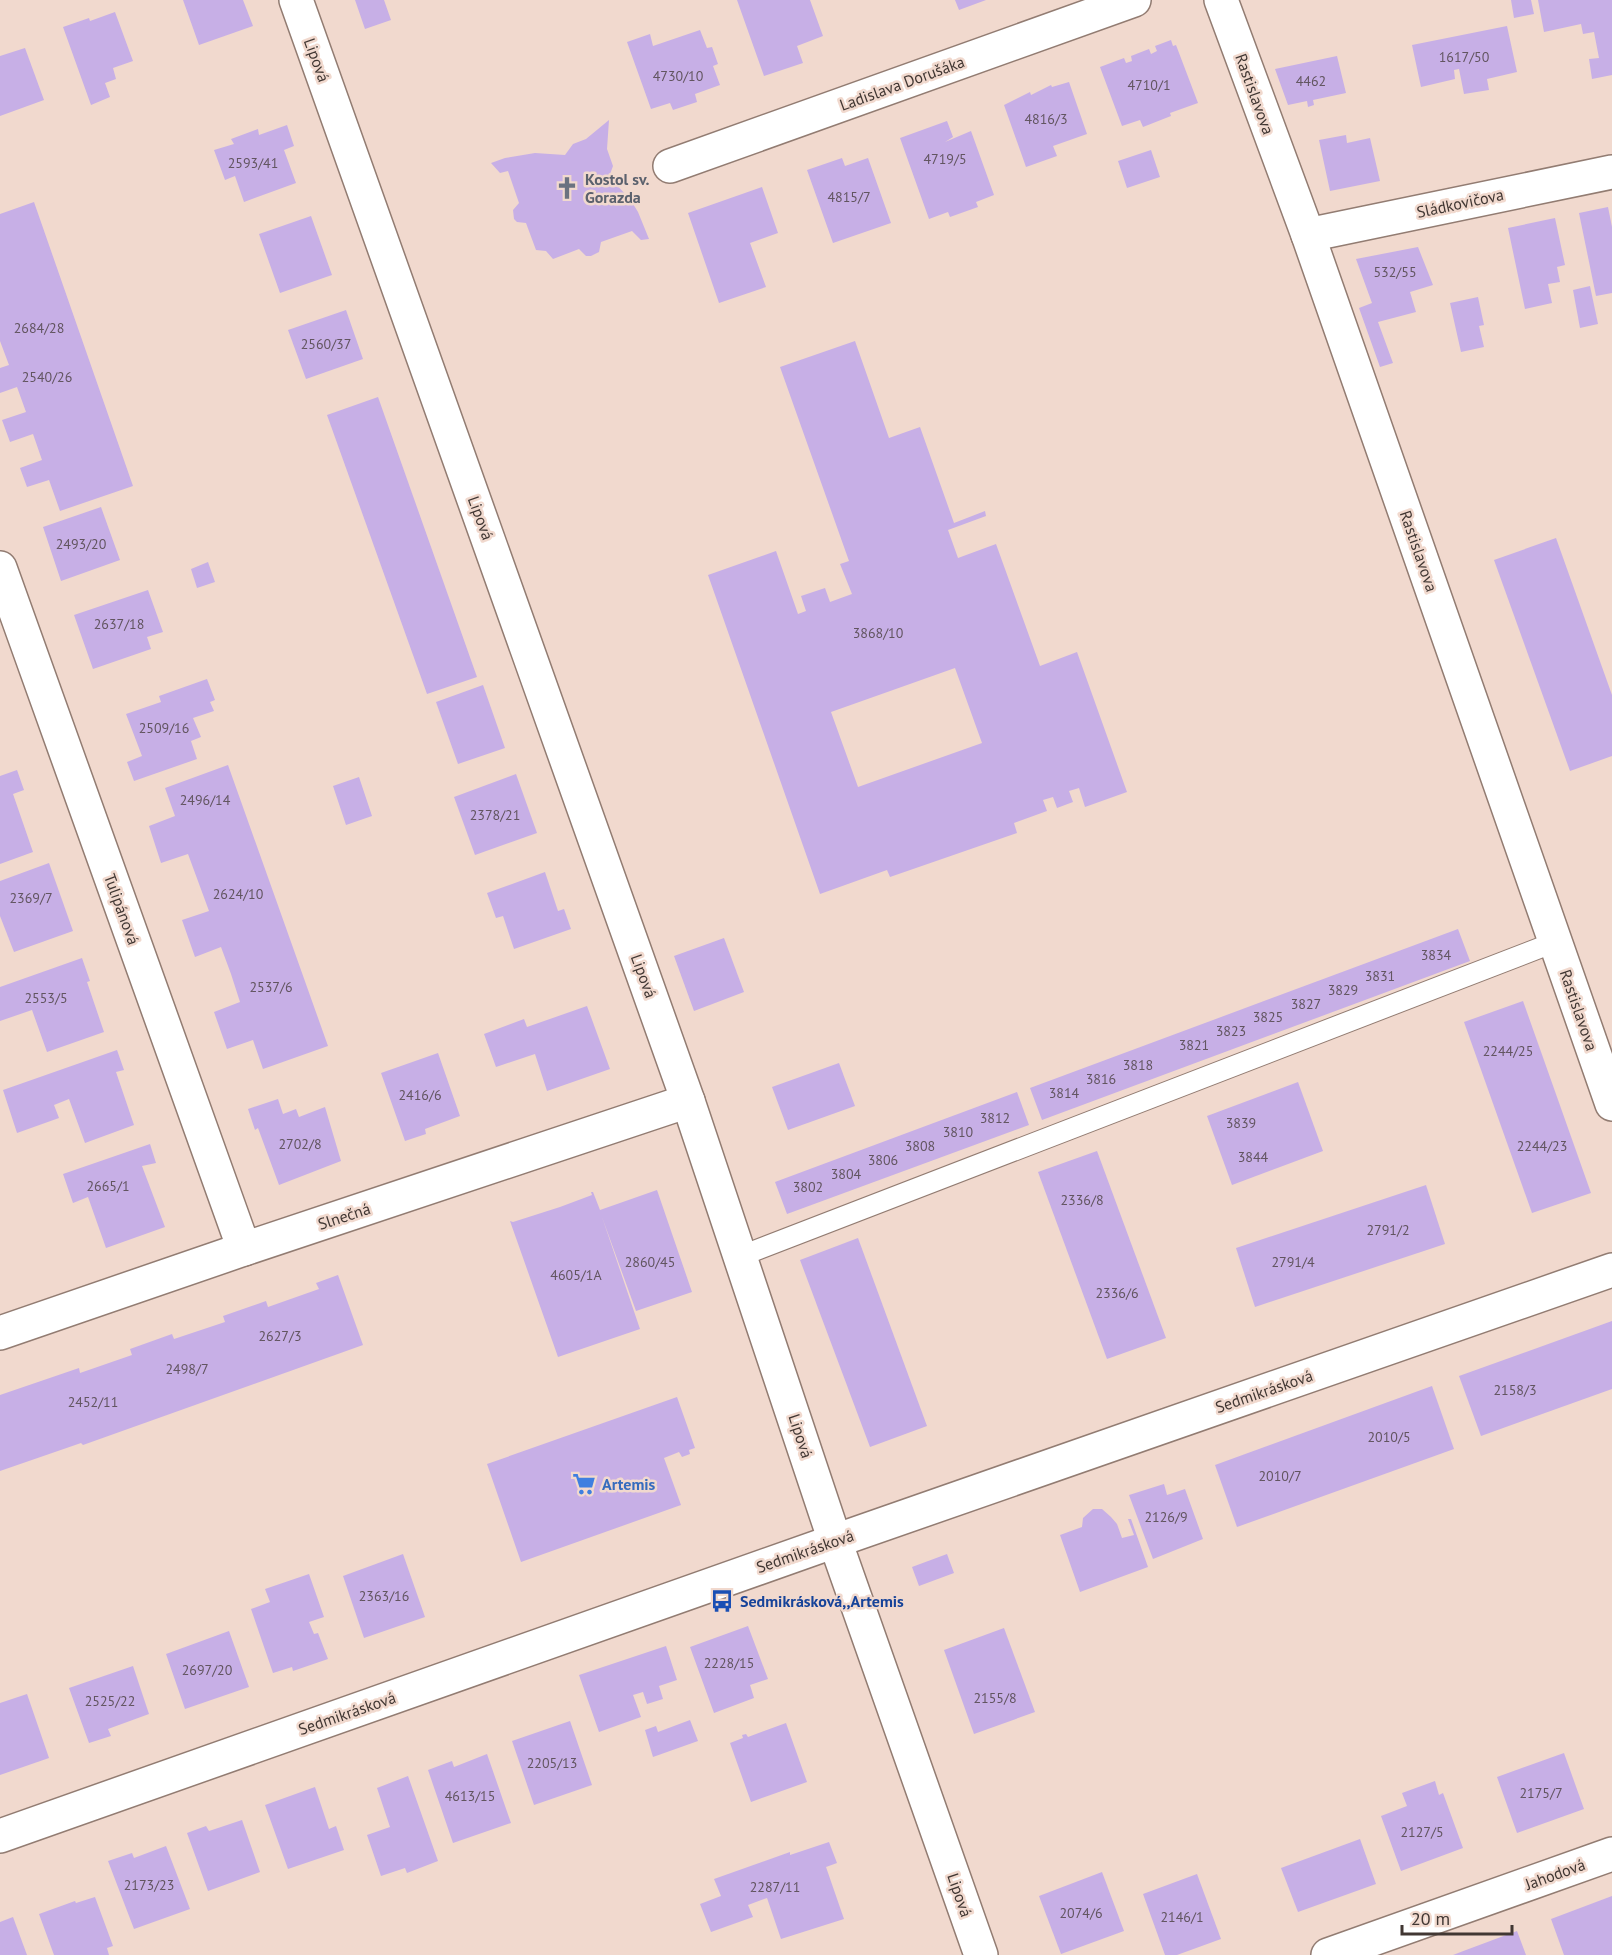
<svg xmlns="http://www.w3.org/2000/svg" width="1612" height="1955" viewBox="0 0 1612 1955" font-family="'PT Sans',sans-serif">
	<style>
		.building { fill: #c7afe6; fill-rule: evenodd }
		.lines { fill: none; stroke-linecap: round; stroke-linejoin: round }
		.lane-casing { stroke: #927c72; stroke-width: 22 }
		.street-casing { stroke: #927c72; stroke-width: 36 }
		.lane { stroke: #fff; stroke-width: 20 }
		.street { stroke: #fff; stroke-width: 33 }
		.labels { text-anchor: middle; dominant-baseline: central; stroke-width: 5; stroke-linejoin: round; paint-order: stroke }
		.number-label { font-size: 14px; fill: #625560 }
		.street-label { font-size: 16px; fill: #413733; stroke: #f1d9ce }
		.worship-label { font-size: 16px; font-weight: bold; fill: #5b616d; stroke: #f1d9ce; text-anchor: start }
		.shop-label { font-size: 16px; font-weight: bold; fill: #366cbe; stroke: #f1d9ce; text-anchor: start }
		.transit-label { font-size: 16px; font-weight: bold; fill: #164399; stroke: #f1d9ce; text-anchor: start }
	</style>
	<rect width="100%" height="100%" fill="#f1d9ce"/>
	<g class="building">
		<path d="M 183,0 L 243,0 L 253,26 L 199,45 Z"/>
		<path d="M 355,0 L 384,0 L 391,20 L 365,29 Z"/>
		<path d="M 737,0 L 810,0 L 823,36 L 797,46 L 803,63 L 764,76 Z"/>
		<path d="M 955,0 L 986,0 L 959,10 Z"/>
		<path d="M 1511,0 L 1531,0 L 1534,14 L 1514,18 Z"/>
		<path d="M 1538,0 L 1612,0 L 1612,75 L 1592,79 L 1589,59 L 1599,58 L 1594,32 L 1583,34 L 1581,24 L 1544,32 Z"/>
		<path d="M 115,12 L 133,61 L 113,68 L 116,79 L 105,83 L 110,97 L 91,105 L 63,27 L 89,18 L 90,21 Z"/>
		<path d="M 1507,26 L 1517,72 L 1487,79 L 1489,90 L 1464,94 L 1459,69 L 1454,70 L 1455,79 L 1421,87 L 1412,45 Z"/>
		<path d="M 700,30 L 707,48 L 712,47 L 718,64 L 713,66 L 720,85 L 695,94 L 697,102 L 673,110 L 670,103 L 651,109 L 627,42 L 650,34 L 653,46 Z"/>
		<path d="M 1171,40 L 1173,46 L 1176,45 L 1198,103 L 1170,113 L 1171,116 L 1143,127 L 1140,120 L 1122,126 L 1100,67 L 1124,58 L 1126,63 L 1132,61 L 1131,56 L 1149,49 L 1151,54 L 1157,51 L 1155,46 Z"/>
		<path d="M 25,48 L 44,100 L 0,116 L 0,56 Z"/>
		<path d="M 1337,56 L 1346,93 L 1313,100 L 1314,105 L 1308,107 L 1307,101 L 1288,105 L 1275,69 Z"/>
		<path d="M 1069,82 L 1087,134 L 1053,146 L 1057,156 L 1026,167 L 1004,105 L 1030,92 L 1031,95 L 1051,85 L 1052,87 Z"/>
		<path d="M 609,120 L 607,149 L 613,166 L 609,177 L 630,199 L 638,212 L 649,239 L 641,240 L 632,231 L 601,242 L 599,252 L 591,256 L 586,256 L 579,249 L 553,259 L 546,251 L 536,250 L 526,223 L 517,222 L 514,219 L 513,210 L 519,203 L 508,171 L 500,173 L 491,163 L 505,158 L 535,153 L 565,155 L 573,144 L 586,139 Z"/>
		<path d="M 947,121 L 953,137 L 945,142 L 971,131 L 994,195 L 976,202 L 978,207 L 950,217 L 948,212 L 929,219 L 900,138 Z"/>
		<path d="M 287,125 L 294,146 L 284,150 L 296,183 L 244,202 L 235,176 L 225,180 L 214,150 L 234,144 L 231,139 L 258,129 L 259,135 Z"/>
		<path d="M 1346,135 L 1347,143 L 1370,138 L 1380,181 L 1330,191 L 1319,140 Z"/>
		<path d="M 1151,150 L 1160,177 L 1127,188 L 1118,161 Z"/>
		<path d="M 842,158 L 845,166 L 868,158 L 891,223 L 833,243 L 807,170 Z"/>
		<path d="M 762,187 L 778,233 L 750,243 L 766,287 L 719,303 L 688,213 Z"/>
		<path d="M 34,202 L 133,486 L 60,511 L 49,480 L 27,487 L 20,468 L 42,460 L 33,434 L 10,442 L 2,420 L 26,412 L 17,387 L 0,393 L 0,368 L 9,365 L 0,341 L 0,214 Z"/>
		<path d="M 1608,207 L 1612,227 L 1612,293 L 1596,296 L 1579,213 Z"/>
		<path d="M 311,216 L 332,275 L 280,293 L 259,234 Z"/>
		<path d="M 1555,218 L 1565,265 L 1557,267 L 1560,282 L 1548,284 L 1552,303 L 1525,309 L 1508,228 Z"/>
		<path d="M 1418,247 L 1433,285 L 1410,292 L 1416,312 L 1378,322 L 1393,363 L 1380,367 L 1359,308 L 1372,303 L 1356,259 Z"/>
		<path d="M 1590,286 L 1598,324 L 1580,328 L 1573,290 Z"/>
		<path d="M 1478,297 L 1484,325 L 1479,326 L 1484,347 L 1461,352 L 1450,303 Z"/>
		<path d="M 346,310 L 363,359 L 306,379 L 288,330 Z"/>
		<path d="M 855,341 L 889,438 L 920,427 L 954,523 L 985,511 L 986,516 L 948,530 L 958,558 L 996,544 L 1040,666 L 1077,652 L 1127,792 L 1085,807 L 1079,788 L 1069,791 L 1073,802 L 1057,808 L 1053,797 L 1043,800 L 1047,811 L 1014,823 L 1017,833 L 890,877 L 887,870 L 820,894 L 708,575 L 776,551 L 798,614 L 806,611 L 801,596 L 825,588 L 830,602 L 852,594 L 840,564 L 849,561 L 780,367 ZM 955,668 L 982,743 L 858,787 L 831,712 Z"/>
		<path d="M 378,397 L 477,677 L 427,694 L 327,415 Z"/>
		<path d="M 101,507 L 120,560 L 61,581 L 43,527 Z"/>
		<path d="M 1556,538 L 1612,695 L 1612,756 L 1570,771 L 1494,560 Z"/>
		<path d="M 208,562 L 215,582 L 197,588 L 191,569 Z"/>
		<path d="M 148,590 L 163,632 L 147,637 L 151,649 L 93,669 L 74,615 Z"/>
		<path d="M 207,679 L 215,700 L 210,702 L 214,711 L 193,718 L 201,737 L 191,741 L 197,759 L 134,781 L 127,762 L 142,756 L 126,714 L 161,702 L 159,696 Z"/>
		<path d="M 483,685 L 505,748 L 458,764 L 436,702 Z"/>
		<path d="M 228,765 L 328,1046 L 263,1069 L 253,1040 L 227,1049 L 214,1012 L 240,1002 L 231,974 L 221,947 L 195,957 L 182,920 L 209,911 L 188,854 L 161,863 L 149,826 L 175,816 L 165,788 Z"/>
		<path d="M 17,770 L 24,790 L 13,794 L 33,852 L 0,864 L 0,776 Z"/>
		<path d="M 516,774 L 537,833 L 475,855 L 454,797 Z"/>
		<path d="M 359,777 L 372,816 L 346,825 L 333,786 Z"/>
		<path d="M 49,863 L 73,931 L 14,952 L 0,916 L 0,881 Z"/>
		<path d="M 545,872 L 558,911 L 564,909 L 571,929 L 514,949 L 503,916 L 496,918 L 487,893 Z"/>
		<path d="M 1458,929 L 1470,961 L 1042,1120 L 1030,1088 Z"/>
		<path d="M 724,938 L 744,992 L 694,1011 L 674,956 Z"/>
		<path d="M 82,958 L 90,981 L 87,982 L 104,1032 L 47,1052 L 32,1010 L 0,1021 L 0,987 Z"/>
		<path d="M 1523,1001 L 1591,1193 L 1532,1213 L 1464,1022 Z"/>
		<path d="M 587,1006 L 610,1069 L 547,1091 L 535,1054 L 496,1067 L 484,1034 L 524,1019 L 527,1027 Z"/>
		<path d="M 117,1050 L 124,1070 L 116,1072 L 134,1125 L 85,1143 L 69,1099 L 54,1105 L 59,1118 L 17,1133 L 3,1090 Z"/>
		<path d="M 438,1053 L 460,1116 L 425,1129 L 426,1134 L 405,1141 L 381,1073 Z"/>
		<path d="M 839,1063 L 855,1106 L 788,1130 L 772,1087 Z"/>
		<path d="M 1298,1082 L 1323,1151 L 1232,1185 L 1207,1116 Z"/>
		<path d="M 1017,1092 L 1029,1125 L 787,1214 L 775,1182 Z"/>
		<path d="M 278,1099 L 283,1114 L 296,1109 L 299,1117 L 325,1107 L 341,1161 L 279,1185 L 258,1128 L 255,1130 L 248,1109 Z"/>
		<path d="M 150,1144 L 156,1163 L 142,1166 L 165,1227 L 106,1248 L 88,1197 L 73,1203 L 63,1174 Z"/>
		<path d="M 1097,1151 L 1166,1338 L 1107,1359 L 1038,1172 Z"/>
		<path d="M 1426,1185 L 1445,1244 L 1255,1307 L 1236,1248 Z"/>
		<path d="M 657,1190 L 692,1292 L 636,1311 L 602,1217 L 640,1329 L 558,1357 L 510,1221 L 513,1222 L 560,1207 L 592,1195 L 591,1192 L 593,1192 L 600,1210 Z"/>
		<path d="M 858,1238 L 927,1426 L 870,1447 L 800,1260 Z"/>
		<path d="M 338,1275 L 363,1345 L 83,1445 L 81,1443 L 0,1471 L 0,1395 L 79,1368 L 80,1373 L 132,1355 L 130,1349 L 172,1334 L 174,1339 L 225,1322 L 223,1316 L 266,1301 L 268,1307 L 319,1289 L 316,1283 Z"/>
		<path d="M 1612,1321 L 1612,1389 L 1481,1436 L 1459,1376 Z"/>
		<path d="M 1432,1386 L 1454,1449 L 1237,1527 L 1215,1465 Z"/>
		<path d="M 677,1397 L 695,1448 L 689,1450 L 690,1454 L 682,1457 L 679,1452 L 664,1458 L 681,1505 L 521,1562 L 487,1464 Z"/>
		<path d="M 1164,1484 L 1167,1495 L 1185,1489 L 1203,1539 L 1153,1559 L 1129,1495 Z"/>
		<path d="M 1093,1509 L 1102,1509 L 1111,1517 L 1117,1524 L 1122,1538 L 1134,1535 L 1128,1519 L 1131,1519 L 1148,1567 L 1080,1592 L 1060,1535 L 1082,1527 L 1083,1518 Z"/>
		<path d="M 403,1554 L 425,1617 L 364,1638 L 343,1576 Z"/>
		<path d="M 947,1554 L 954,1573 L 919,1586 L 912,1567 Z"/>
		<path d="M 309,1574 L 324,1617 L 309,1622 L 314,1634 L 318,1633 L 328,1659 L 293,1671 L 292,1667 L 273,1673 L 251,1609 L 270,1602 L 265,1589 Z"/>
		<path d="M 748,1626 L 768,1679 L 750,1685 L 754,1698 L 714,1713 L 690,1647 Z"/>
		<path d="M 1004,1628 L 1035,1712 L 974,1734 L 944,1650 Z"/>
		<path d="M 229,1631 L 249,1687 L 185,1709 L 166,1654 Z"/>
		<path d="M 666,1646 L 677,1680 L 659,1686 L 663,1699 L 647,1704 L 643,1692 L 633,1695 L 641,1717 L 599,1732 L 579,1675 Z"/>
		<path d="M 133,1666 L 149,1714 L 108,1729 L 111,1736 L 89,1743 L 69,1688 Z"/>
		<path d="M 27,1694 L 49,1758 L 0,1775 L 0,1703 Z"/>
		<path d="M 690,1720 L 698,1741 L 653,1757 L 645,1730 L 656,1726 L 658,1732 Z"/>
		<path d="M 570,1721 L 592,1785 L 534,1805 L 512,1741 Z"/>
		<path d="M 786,1723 L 807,1782 L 751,1802 L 730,1743 L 743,1738 L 742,1735 L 746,1734 L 748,1737 Z"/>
		<path d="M 1564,1753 L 1584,1809 L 1517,1833 L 1497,1777 Z"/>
		<path d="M 487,1754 L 511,1823 L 453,1843 L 428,1770 L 452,1761 L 454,1767 Z"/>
		<path d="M 408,1776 L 438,1861 L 407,1873 L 405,1868 L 381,1876 L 367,1835 L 390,1827 L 377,1788 Z"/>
		<path d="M 1435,1781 L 1439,1795 L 1443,1793 L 1463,1848 L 1401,1871 L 1381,1816 L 1407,1806 L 1402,1793 Z"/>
		<path d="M 315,1787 L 329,1829 L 336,1826 L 344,1850 L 288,1869 L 265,1805 Z"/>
		<path d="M 242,1820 L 260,1872 L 208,1891 L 187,1833 L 206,1826 L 209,1831 Z"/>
		<path d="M 1360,1839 L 1376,1884 L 1298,1912 L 1281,1868 Z"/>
		<path d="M 829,1842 L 837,1863 L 826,1867 L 844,1919 L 781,1939 L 767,1898 L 748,1905 L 753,1917 L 711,1932 L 700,1904 L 721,1896 L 714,1879 L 790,1852 L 790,1855 Z"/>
		<path d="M 166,1846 L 190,1909 L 134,1929 L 108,1861 L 132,1853 L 134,1858 Z"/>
		<path d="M 1102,1872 L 1124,1931 L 1061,1954 L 1039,1896 Z"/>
		<path d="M 1197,1874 L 1221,1939 L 1177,1955 L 1165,1955 L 1143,1894 Z"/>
		<path d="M 1612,1896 L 1612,1955 L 1564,1955 L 1551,1919 Z"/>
		<path d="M 95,1897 L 113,1946 L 107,1948 L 109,1955 L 54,1955 L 39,1914 L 75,1901 L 76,1903 Z"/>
		<path d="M 13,1917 L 27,1955 L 0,1955 L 0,1922 Z"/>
		<path d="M 1517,1931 L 1526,1955 L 1453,1955 L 1466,1950 Z"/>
	</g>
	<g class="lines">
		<g class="lane-casing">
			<path id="lane" d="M 741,1256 L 1555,942"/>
		</g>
		<g class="street-casing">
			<g id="street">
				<path d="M 296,0 L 688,1101 L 835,1541 L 981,1955"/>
				<path d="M 1221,0 L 1308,235 L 1612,1104"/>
				<path d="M 670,166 L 1134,0"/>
				<path d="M 1308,235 L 1612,172"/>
				<path d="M 0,568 L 244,1249"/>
				<path d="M 0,1333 L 244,1249 L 688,1101"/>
				<path d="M 0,1836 L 835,1541 L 1612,1270"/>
				<path d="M 1328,1955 L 1612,1854"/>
			</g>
		</g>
		<use href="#lane" class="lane"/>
		<use href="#street" class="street"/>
	</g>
	<defs>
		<g id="church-bare" transform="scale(1.8)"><path d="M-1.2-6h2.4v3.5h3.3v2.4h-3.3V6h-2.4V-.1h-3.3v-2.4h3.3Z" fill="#6b7280" stroke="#f1d9ce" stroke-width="2.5" paint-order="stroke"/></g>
		<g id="supermarket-bare" transform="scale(1.8)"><path d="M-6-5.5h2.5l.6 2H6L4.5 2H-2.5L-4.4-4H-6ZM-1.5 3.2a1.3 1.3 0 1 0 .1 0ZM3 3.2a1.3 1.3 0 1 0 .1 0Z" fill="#3f7fe0" stroke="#f1d9ce" stroke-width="2.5" paint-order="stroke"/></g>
		<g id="bus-bare" transform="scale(1.8)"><path d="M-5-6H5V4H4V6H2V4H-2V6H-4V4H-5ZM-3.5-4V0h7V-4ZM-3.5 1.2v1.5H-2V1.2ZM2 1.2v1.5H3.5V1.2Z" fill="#1a4fb4" stroke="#f1d9ce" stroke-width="2.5" paint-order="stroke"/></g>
	</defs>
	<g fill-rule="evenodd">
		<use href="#church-bare" x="567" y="188"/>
		<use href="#supermarket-bare" x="584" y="1484"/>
		<use href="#bus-bare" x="722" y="1601"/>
	</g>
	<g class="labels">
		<g class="number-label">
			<text x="1464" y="57">1617/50</text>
			<text x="678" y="76">4730/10</text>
			<text x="1311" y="81">4462</text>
			<text x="1149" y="85">4710/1</text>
			<text x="1046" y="119">4816/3</text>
			<text x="945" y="159">4719/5</text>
			<text x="253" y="163">2593/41</text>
			<text x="849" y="197">4815/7</text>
			<text x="1395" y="272">532/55</text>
			<text x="39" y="328">2684/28</text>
			<text x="326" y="344">2560/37</text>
			<text x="47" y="377">2540/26</text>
			<text x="81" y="544">2493/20</text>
			<text x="119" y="624">2637/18</text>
			<text x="878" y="633">3868/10</text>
			<text x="164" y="728">2509/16</text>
			<text x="205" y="800">2496/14</text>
			<text x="495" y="815">2378/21</text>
			<text x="238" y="894">2624/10</text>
			<text x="31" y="898">2369/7</text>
			<text x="1436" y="955">3834</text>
			<text x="1380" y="976">3831</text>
			<text x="271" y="987">2537/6</text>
			<text x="1343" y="990">3829</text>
			<text x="46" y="998">2553/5</text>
			<text x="1306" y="1004">3827</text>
			<text x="1268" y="1017">3825</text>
			<text x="1231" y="1031">3823</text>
			<text x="1194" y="1045">3821</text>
			<text x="1508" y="1051">2244/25</text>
			<text x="1138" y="1065">3818</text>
			<text x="1101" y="1079">3816</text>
			<text x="1064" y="1093">3814</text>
			<text x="420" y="1095">2416/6</text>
			<text x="995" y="1118">3812</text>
			<text x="1241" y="1123">3839</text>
			<text x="958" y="1132">3810</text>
			<text x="300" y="1144">2702/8</text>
			<text x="920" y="1146">3808</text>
			<text x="1542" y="1146">2244/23</text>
			<text x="1253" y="1157">3844</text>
			<text x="883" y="1160">3806</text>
			<text x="846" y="1174">3804</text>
			<text x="108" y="1186">2665/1</text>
			<text x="808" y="1187">3802</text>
			<text x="1082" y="1200">2336/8</text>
			<text x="1388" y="1230">2791/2</text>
			<text x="650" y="1262">2860/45</text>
			<text x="1293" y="1262">2791/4</text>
			<text x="576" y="1275">4605/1A</text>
			<text x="1117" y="1293">2336/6</text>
			<text x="280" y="1336">2627/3</text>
			<text x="187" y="1369">2498/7</text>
			<text x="1515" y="1390">2158/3</text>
			<text x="93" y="1402">2452/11</text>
			<text x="1389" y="1437">2010/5</text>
			<text x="1280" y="1476">2010/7</text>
			<text x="1166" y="1517">2126/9</text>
			<text x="384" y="1596">2363/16</text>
			<text x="729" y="1663">2228/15</text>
			<text x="207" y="1670">2697/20</text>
			<text x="995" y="1698">2155/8</text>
			<text x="110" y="1701">2525/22</text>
			<text x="552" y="1763">2205/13</text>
			<text x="1541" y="1793">2175/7</text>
			<text x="470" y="1796">4613/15</text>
			<text x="1422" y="1832">2127/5</text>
			<text x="149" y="1885">2173/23</text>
			<text x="775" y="1887">2287/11</text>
			<text x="1081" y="1913">2074/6</text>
			<text x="1182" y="1917">2146/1</text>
		</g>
		<g class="street-label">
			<text transform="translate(317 60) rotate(70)">Lipová</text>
			<text transform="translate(902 83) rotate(-20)">Ladislava Dorušáka</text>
			<text transform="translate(1255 94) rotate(70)">Rastislavova</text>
			<text transform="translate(1460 203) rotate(-12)">Sládkovičova</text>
			<text transform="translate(481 518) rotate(70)">Lipová</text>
			<text transform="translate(1419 551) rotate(71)">Rastislavova</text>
			<text transform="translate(122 909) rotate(70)">Tulipánová</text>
			<text transform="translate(644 976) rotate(70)">Lipová</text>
			<text transform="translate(1579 1010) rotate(71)">Rastislavova</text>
			<text transform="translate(344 1216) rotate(-18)">Slnečná</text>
			<text transform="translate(1264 1391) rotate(-19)">Sedmikrásková</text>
			<text transform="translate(801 1436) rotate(72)">Lipová</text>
			<text transform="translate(805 1551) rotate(-19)">Sedmikrásková</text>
			<text transform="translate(347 1713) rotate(-19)">Sedmikrásková</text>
			<text transform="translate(1555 1874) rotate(-20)">Jahodová</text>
			<text transform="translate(960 1895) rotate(71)">Lipová</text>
		</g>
		<g class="worship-label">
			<text x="585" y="179">Kostol sv.<tspan x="585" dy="18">Gorazda</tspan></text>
		</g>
		<g class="shop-label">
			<text x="602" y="1484">Artemis</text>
		</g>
		<g class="transit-label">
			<text x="740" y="1601">Sedmikrásková,,Artemis</text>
		</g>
	</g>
	<path d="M1402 1925v9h110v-9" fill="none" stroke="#413733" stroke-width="3"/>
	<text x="1411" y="1925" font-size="18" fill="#413733" stroke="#f1d9ce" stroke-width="4.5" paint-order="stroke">20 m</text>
</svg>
